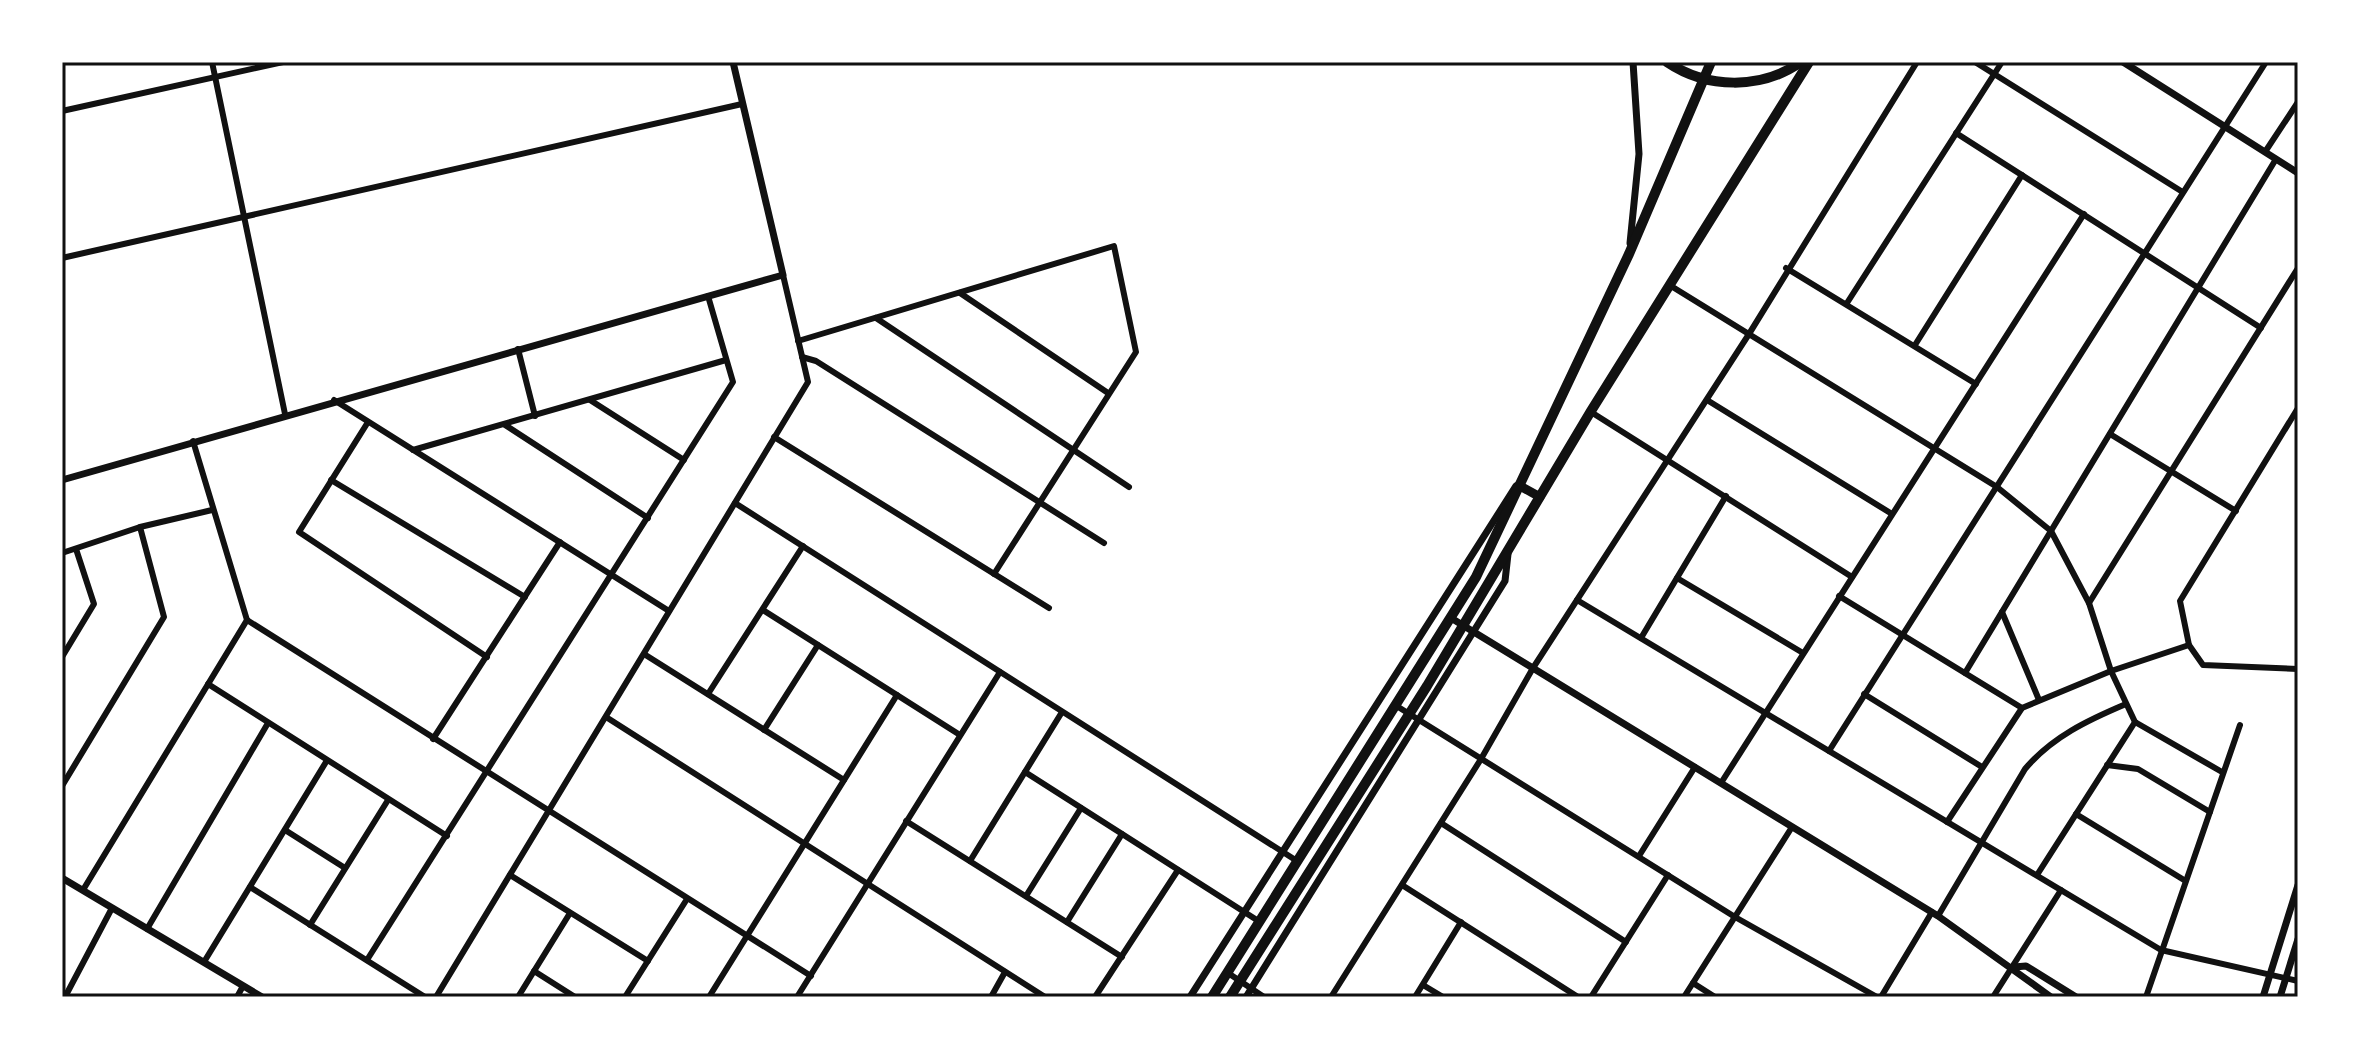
<svg xmlns="http://www.w3.org/2000/svg" width="2360" height="1059" viewBox="0 0 2360 1059" font-family="'Times New Roman',serif">
	<style>
		.lines { fill: none; stroke-linecap: round; stroke-linejoin: round }
		.minor { stroke: #111; stroke-width: 6 }
		.tertiary { stroke: #111; stroke-width: 7 }
		.primary { stroke: #111; stroke-width: 9 }
		.trunk { stroke: #111; stroke-width: 10 }
		.neatline { fill: none; stroke: #111; stroke-width: 3 }
	</style>
	<rect width="100%" height="100%" fill="#fff"/>
	<g class="lines">
		<g class="minor">
			<path d="M 212,62 L 285,414"/>
			<path d="M 1975,62 L 2181,191"/>
			<path d="M 62,111 L 283,62"/>
			<path d="M 1956,133 L 2261,328"/>
			<path d="M 2265,152 L 2298,102"/>
			<path d="M 62,258 L 742,104"/>
			<path d="M 1786,268 L 1976,384"/>
			<path d="M 1671,286 L 1997,487 L 2051,531 L 2089,603 L 2111,671 L 2135,722"/>
			<path d="M 960,293 L 1108,393"/>
			<path d="M 1847,303 L 2002,62"/>
			<path d="M 876,318 L 1129,487"/>
			<path d="M 798,341 L 1114,246 L 1136,352 L 994,574"/>
			<path d="M 1915,345 L 2022,175"/>
			<path d="M 518,349 L 535,416"/>
			<path d="M 802,357 L 816,361 L 1104,543"/>
			<path d="M 334,400 L 669,611"/>
			<path d="M 590,400 L 684,460"/>
			<path d="M 1707,400 L 1892,514"/>
			<path d="M 2298,408 L 2180,601 L 2189,645 L 2203,665 L 2298,669"/>
			<path d="M 1591,412 L 1852,577"/>
			<path d="M 368,422 L 299,532 L 487,657"/>
			<path d="M 505,425 L 648,518"/>
			<path d="M 2110,434 L 2236,511"/>
			<path d="M 774,437 L 1049,608"/>
			<path d="M 193,441 L 247,620"/>
			<path d="M 413,450 L 726,360"/>
			<path d="M 331,480 L 525,597"/>
			<path d="M 735,503 L 1297,861"/>
			<path d="M 62,553 L 140,527 L 212,510"/>
			<path d="M 1677,578 L 1803,653"/>
			<path d="M 1839,596 L 2022,708"/>
			<path d="M 1577,600 L 2161,950 L 2298,981"/>
			<path d="M 2089,603 L 2298,268"/>
			<path d="M 763,610 L 960,735"/>
			<path d="M 2002,612 L 2039,700"/>
			<path d="M 247,620 L 811,976"/>
			<path d="M 1641,638 L 1726,496"/>
			<path d="M 644,654 L 844,780"/>
			<path d="M 62,657 L 94,604 L 76,549"/>
			<path d="M 1965,673 L 2276,159"/>
			<path d="M 208,684 L 447,836"/>
			<path d="M 708,694 L 803,546"/>
			<path d="M 1864,694 L 1982,767"/>
			<path d="M 1395,705 L 1735,917 L 1877,997"/>
			<path d="M 606,717 L 1045,997"/>
			<path d="M 2135,722 L 2222,772"/>
			<path d="M 764,730 L 818,645"/>
			<path d="M 433,739 L 560,542"/>
			<path d="M 1829,751 L 2266,62"/>
			<path d="M 2107,765 L 2138,769 L 2210,812"/>
			<path d="M 1025,772 L 1260,922"/>
			<path d="M 1721,783 L 2084,214"/>
			<path d="M 62,786 L 164,617 L 140,527"/>
			<path d="M 2076,814 L 2184,880"/>
			<path d="M 906,821 L 1122,957"/>
			<path d="M 1947,822 L 2022,708 L 2111,671 L 2189,645"/>
			<path d="M 1441,823 L 1626,942"/>
			<path d="M 285,830 L 345,868"/>
			<path d="M 1639,856 L 1695,767"/>
			<path d="M 970,861 L 1062,712"/>
			<path d="M 510,875 L 648,961"/>
			<path d="M 2037,875 L 2135,722"/>
			<path d="M 1402,885 L 1578,997"/>
			<path d="M 250,887 L 425,997"/>
			<path d="M 83,890 L 247,620"/>
			<path d="M 1026,896 L 1081,808"/>
			<path d="M 1938,916 L 2025,769 C 2052,737 2088,720 2126,704"/>
			<path d="M 1067,922 L 1122,834"/>
			<path d="M 310,925 L 388,800"/>
			<path d="M 147,929 L 268,723"/>
			<path d="M 367,960 L 733,382 L 708,296"/>
			<path d="M 204,962 L 326,762"/>
			<path d="M 534,971 L 575,997"/>
			<path d="M 1228,973 L 1264,997"/>
			<path d="M 1693,983 L 1715,997"/>
			<path d="M 1423,985 L 1443,997"/>
			<path d="M 65,997 L 112,908"/>
			<path d="M 237,997 L 243,986"/>
			<path d="M 436,997 L 808,382 L 783,275"/>
			<path d="M 518,997 L 570,913"/>
			<path d="M 625,997 L 687,899"/>
			<path d="M 709,997 L 897,695"/>
			<path d="M 797,997 L 1000,672"/>
			<path d="M 991,997 L 1005,972"/>
			<path d="M 1095,997 L 1178,870"/>
			<path d="M 1331,997 L 1481,759 L 1533,668 L 1749,334 L 1917,62"/>
			<path d="M 1415,997 L 1461,922"/>
			<path d="M 1591,997 L 1668,875"/>
			<path d="M 1684,997 L 1792,827"/>
			<path d="M 1881,997 L 1932,912"/>
			<path d="M 1993,997 L 2061,890"/>
			<path d="M 2146,997 L 2240,725"/>
		</g>
		<g class="tertiary">
			<path d="M 2123,62 L 2298,173"/>
			<path d="M 1630,243 L 1639,154 L 1633,62"/>
			<path d="M 62,480 L 783,275 L 733,62"/>
			<path d="M 1451,618 L 1938,916 L 2051,997"/>
			<path d="M 62,878 L 262,997"/>
			<path d="M 2014,967 L 2026,966 L 2076,997"/>
			<path d="M 1190,997 L 1516,486"/>
			<path d="M 1246,997 L 1505,581 L 1508,554"/>
			<path d="M 2263,997 L 2298,885"/>
			<path d="M 2280,997 L 2298,939"/>
		</g>
		<path class="primary" d="M 1520,486 L 1540,497"/>
		<g class="trunk">
			<path d="M 1667,62 C 1707,89 1761,90 1801,62"/>
			<path d="M 1212,997 L 1476,577 L 1629,254 L 1711,62"/>
			<path d="M 1230,997 L 1427,686 L 1591,411 L 1809,62"/>
		</g>
	</g>
	<rect width="2360" height="1059" fill="none" stroke="#ffffff" stroke-width="128"/>
	<rect x="64" y="64" width="2232" height="931" class="neatline"/>
</svg>
